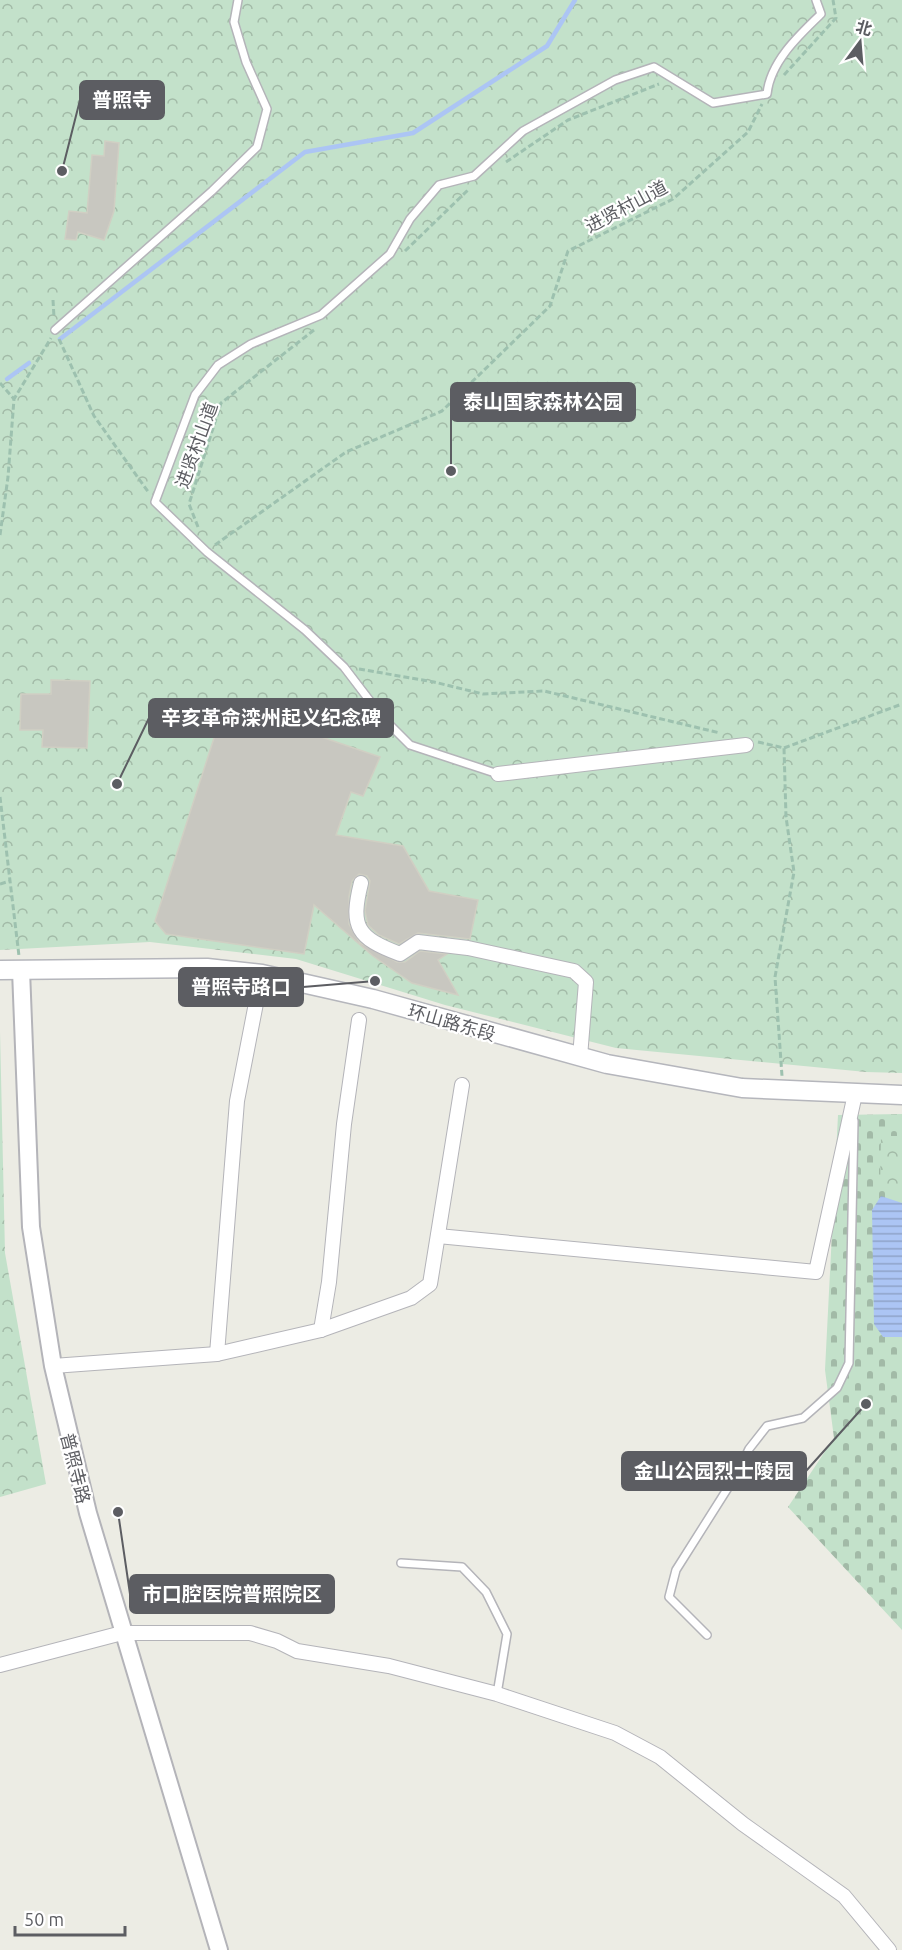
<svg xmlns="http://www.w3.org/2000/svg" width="902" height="1950" viewBox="0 0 902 1950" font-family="Ubuntu,'Noto Sans SC',sans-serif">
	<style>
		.cemetery { fill: url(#cemetery-stones) }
		.park { fill: url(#park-crowns) }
		.water { fill: url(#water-rules) }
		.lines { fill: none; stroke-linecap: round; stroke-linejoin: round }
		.stream { stroke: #acc5f4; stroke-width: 4.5 }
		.building { fill: #c8c7c0; stroke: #d0cfc3; stroke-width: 1.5 }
		.service-casing { stroke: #b4b4b9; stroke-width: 10 }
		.minor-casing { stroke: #b4b4b9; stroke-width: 16 }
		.tertiary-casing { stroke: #b4b4b9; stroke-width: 20 }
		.secondary-casing { stroke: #b5b6bc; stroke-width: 21 }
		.path { stroke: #9dc1af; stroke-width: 3; stroke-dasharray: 6 3; stroke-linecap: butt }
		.service { stroke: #fff; stroke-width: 7 }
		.minor { stroke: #fff; stroke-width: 14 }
		.tertiary { stroke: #fff; stroke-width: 16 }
		.secondary { stroke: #fff; stroke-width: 18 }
		.labels { text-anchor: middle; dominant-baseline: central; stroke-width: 4.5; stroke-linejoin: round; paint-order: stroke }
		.street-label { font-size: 18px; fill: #5c5d62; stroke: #fff }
		.leader { fill: none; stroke: #5c5d62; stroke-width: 2 }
		.callout-dot { fill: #5c5d62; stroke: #fff; stroke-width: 2 }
		.callout { fill: #5c5d62; stroke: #5c5d62; stroke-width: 2 }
		.callout-label { font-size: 20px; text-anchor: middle; font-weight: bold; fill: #fff }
	</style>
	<defs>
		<pattern id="cemetery-stones" width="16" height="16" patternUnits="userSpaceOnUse" patternTransform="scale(1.5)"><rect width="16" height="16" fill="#c3e1ca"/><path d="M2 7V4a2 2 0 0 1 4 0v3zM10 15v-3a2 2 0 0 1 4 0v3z" fill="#a2baa7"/></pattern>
		<pattern id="park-crowns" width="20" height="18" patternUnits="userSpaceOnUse" patternTransform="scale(1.5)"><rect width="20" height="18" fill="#c3e1ca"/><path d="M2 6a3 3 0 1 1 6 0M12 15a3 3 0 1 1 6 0" fill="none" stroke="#a2baa7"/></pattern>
		<pattern id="water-rules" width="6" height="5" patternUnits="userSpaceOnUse" patternTransform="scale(1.5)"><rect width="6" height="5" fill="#acc5f4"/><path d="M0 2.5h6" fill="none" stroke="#8fa3c9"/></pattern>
	</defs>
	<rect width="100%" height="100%" fill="#ecece4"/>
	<path class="cemetery" d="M 902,1114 L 902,1630 L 788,1507 L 834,1438 L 825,1370 L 838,1115 Z"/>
	<g class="park">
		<path d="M 0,0 L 902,0 L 902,1073 L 866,1072 L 616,1048 L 445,1005 L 296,959 L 150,942 L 0,950 Z"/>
		<path d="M 0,1031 L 5,1253 L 46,1484 L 0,1497 Z"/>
		<path d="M 881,1136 L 902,1136 L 902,1189 L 880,1189 Z"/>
	</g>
	<path class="water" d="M 881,1196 L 902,1203 L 902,1337 L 883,1337 L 874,1324 L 872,1210 Z"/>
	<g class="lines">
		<g class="stream">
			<path d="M 60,339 L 305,152 L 413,133 L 547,46 L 575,0"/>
			<path d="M 7,379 L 29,363"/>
		</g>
	</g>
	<g class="building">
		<path d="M 105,141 L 119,143 L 114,211 L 104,240 L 78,232 L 76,240 L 65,239 L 69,211 L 87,213 L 92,155 L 104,156 Z"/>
		<path d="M 51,680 L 90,681 L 87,748 L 42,747 L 43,730 L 20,730 L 21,694 L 51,694 Z"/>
		<path d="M 225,704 L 380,757 L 363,796 L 351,792 L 336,835 L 403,846 L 429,891 L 478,900 L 470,939 L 418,933 L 399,944 L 379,935 L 368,925 L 365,911 L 370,881 L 367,876 L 359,874 L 352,881 L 349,896 L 349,924 L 360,943 L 397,962 L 405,962 L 420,951 L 447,954 L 438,960 L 458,995 L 412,983 L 373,956 L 314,905 L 304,954 L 166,934 L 155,921 Z"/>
	</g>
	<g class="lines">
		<g class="service-casing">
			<g id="service">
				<path d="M 55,330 L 212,191 L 257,147 L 267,109 L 246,62 L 234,22 L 238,0"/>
				<path d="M 498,774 L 410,745 L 383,718 L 344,667 L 305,630 L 207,552 L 155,502 L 195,395 L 218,365 L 251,344 L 321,315 L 390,254 L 410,219 L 439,185 L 474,176 L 523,131 L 615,80 L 654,67 L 713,103 L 767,94 C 770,62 799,35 821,14 L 816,0"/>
				<path d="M 401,1563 L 462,1567 L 486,1592 L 507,1634 L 497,1694"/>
				<path d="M 707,1635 L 669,1597 L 676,1570 L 738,1472 L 749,1449 L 767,1426 L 803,1418 L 837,1388 L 849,1363 L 854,1121"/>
			</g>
		</g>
		<g class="minor-casing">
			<g id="minor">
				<path d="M 498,774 L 746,745"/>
				<path d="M 361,883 C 350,927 357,938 400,954 L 418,942 L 468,948 L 574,971 L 586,982 L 580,1057"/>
				<path d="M 438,1236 L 816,1272 L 855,1094"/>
				<path d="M 321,1330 L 329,1282 L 344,1124 L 359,1020"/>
				<path d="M 217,1354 L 237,1101 L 258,993"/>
				<path d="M 53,1366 L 217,1354 L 321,1330 L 411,1298 L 430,1284 L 462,1085"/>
				<path d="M 0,1665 L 122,1633 L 250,1633 L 277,1641 L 297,1651 L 389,1666 L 497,1694 L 615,1733 L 660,1757 L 743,1824 L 844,1896 L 889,1950"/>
			</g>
		</g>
		<g class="tertiary-casing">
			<path id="tertiary" d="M 21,970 L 31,1227 L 53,1366 L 88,1513 L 219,1950"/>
		</g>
		<g class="secondary-casing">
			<path id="secondary" d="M 0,970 L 207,968 L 262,974 L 373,999 L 607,1064 L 742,1088 L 902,1095"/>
		</g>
		<g class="path">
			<path d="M 784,75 L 836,18 L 833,0"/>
			<path d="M 506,162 L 568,120 L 659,84"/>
			<path d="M 405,251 L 469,189"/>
			<path d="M 53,300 L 54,317"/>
			<path d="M 59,339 L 94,416 L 149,493"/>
			<path d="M 0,383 L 14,399"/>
			<path d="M 198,527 L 189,504 L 221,403 L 314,330"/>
			<path d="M 0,535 L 8,477 L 14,399 L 51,338"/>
			<path d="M 215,545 L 346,452 L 442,411 L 550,306 L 568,251 L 673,199 L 748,132 L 762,104"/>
			<path d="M 359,669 L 434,682 L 483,694 L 544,691 L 720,733"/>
			<path d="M 758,742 L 784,748 L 786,817 L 794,872 L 775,977 L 782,1076"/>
			<path d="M 784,748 L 902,704"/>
			<path d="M 0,797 L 19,956"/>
			<path d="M 0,884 L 10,881"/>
		</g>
		<use href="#service" class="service"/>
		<use href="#minor" class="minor"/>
		<use href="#tertiary" class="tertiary"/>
		<use href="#secondary" class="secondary"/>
	</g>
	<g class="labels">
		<g class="street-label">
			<text transform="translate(626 206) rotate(-28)">进贤村山道</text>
			<text transform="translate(196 445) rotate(-70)">进贤村山道</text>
			<text transform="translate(452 1022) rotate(16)">环山路东段</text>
			<text transform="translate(76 1468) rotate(76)">普照寺路</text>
		</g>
	</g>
	<path class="leader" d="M62 171L80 100M451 471L451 402M117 784L149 718M375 981L303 987M866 1404L806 1471M118 1512L130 1594"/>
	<g class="callout-dot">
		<circle cx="62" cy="171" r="6"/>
		<circle cx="451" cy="471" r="6"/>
		<circle cx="117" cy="784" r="6"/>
		<circle cx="375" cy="981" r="6"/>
		<circle cx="866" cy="1404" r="6"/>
		<circle cx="118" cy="1512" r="6"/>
	</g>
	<g class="callout">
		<rect x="80" y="81" width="84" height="38" rx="6"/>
		<rect x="451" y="383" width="184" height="38" rx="6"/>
		<rect x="149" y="699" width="244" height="38" rx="6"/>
		<rect x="179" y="968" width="124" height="38" rx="6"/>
		<rect x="622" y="1452" width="184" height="38" rx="6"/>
		<rect x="130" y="1575" width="204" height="38" rx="6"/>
	</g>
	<g class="callout-label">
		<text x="122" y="107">普照寺</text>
		<text x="543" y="409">泰山国家森林公园</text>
		<text x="271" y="725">辛亥革命滦州起义纪念碑</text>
		<text x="241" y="994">普照寺路口</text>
		<text x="714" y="1478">金山公园烈士陵园</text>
		<text x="232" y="1601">市口腔医院普照院区</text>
	</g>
	<g transform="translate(860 42) rotate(16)" stroke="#ffffff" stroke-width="4.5" paint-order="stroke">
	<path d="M0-4.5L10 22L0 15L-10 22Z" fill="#5c5d62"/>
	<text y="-9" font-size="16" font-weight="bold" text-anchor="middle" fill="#5c5d62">北</text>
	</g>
	<path d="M15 1926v9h110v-9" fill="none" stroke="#5c5d62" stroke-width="3"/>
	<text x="24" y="1926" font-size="18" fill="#5c5d62" stroke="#ffffff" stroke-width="4.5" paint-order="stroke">50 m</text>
</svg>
